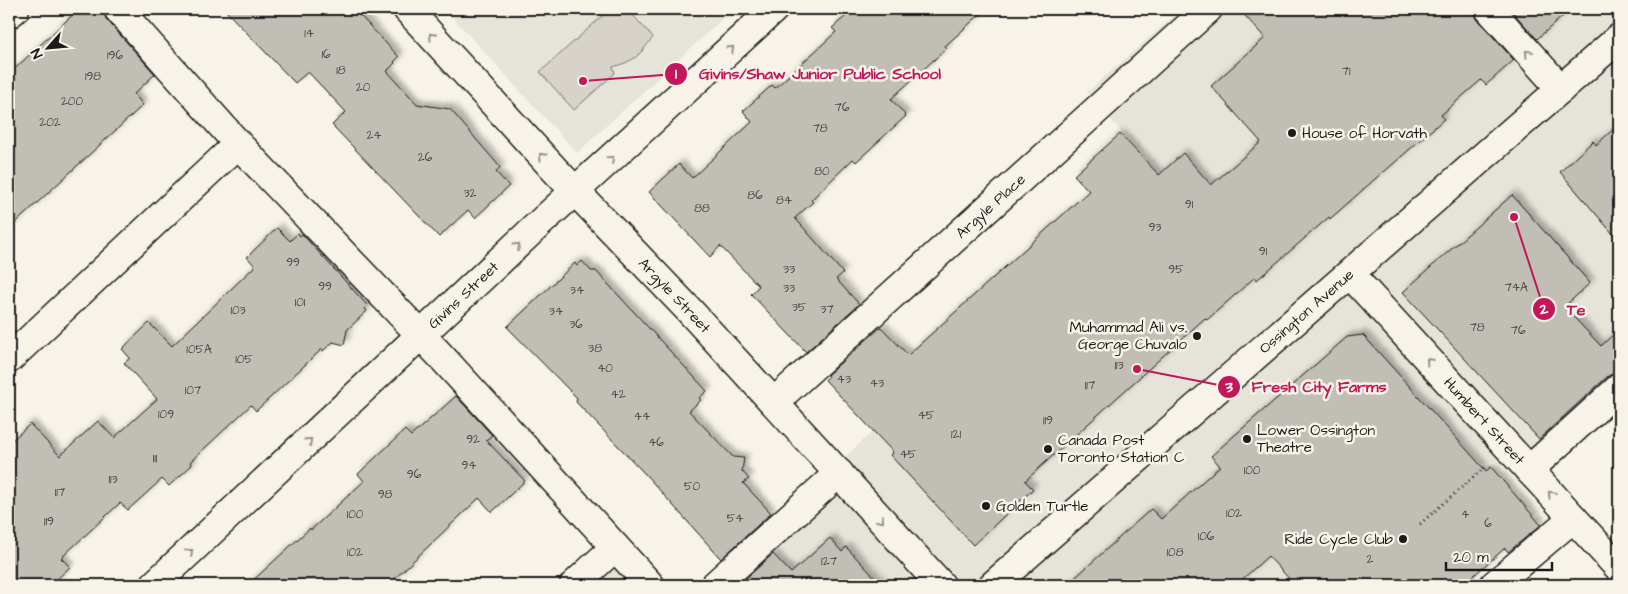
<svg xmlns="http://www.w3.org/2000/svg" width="1628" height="594" viewBox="0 0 1628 594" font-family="'Architects Daughter',sans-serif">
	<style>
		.built { fill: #e6e3d9 }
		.green { fill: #d7d3cb; stroke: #7a7874 }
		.building { fill: #c0beb5; stroke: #1c1c1c; filter: url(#shadow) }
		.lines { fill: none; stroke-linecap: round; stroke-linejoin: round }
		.minor-casing { stroke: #1c1c1c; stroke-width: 31 }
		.path { stroke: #1c1c1c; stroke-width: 3; stroke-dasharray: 1 4; stroke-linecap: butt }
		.minor { stroke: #f7f3e8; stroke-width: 28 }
		.oneway { stroke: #94928c }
		.poi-dot { fill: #1c1c1c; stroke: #f7f3e8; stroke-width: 2 }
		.labels { text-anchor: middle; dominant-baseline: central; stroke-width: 5; stroke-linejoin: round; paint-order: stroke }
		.number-label { font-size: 12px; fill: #454442 }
		.poi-label { font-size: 15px; fill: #1c1c1c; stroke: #f7f3e8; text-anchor: start }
		.street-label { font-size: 15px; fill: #1c1c1c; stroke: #f7f3e8 }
		.leader { fill: none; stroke: #c2185b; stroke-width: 2 }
		.callout-dot { fill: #c2185b; stroke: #f7f3e8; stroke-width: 2 }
		.mark-label { font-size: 15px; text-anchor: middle; font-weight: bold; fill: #fff }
		.callout-label { font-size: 16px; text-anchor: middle; font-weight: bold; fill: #c2185b; stroke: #f7f3e8; stroke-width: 5; stroke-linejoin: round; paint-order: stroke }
	</style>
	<defs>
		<filter id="shadow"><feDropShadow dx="4.5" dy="-4.5" stdDeviation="2.5" flood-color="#0004"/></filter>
	</defs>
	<rect width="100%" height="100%" fill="#f7f3e8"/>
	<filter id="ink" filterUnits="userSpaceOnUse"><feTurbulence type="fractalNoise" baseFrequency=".02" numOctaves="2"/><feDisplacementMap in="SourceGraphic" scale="10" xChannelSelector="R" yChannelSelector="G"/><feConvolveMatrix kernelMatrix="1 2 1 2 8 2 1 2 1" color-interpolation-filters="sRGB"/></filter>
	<g filter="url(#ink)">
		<g class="built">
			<path d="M 445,9 L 733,9 L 577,153 Z"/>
			<path d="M 1182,9 L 1619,9 L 1619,372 L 1530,452 L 1479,464 L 1399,533 L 1444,585 L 703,585 L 1158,174 L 1087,92 Z"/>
			<path d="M 617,527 L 672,585 L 555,585 Z"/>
		</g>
		<path class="green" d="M 610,9 L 627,9 L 653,37 C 639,56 636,60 613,67 L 615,73 L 574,110 L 540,72 Z"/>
		<g class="building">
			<path d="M 79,9 L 103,9 L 106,19 L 155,74 L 134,94 L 143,105 L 9,229 L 9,74 Z"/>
			<path d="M 224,9 L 354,9 L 399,57 L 394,62 L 395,63 L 387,71 L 417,104 L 450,109 L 500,167 L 496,172 L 509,186 L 475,218 L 468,210 L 439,237 L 332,125 L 346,112 L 308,72 L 295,83 Z"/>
			<path d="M 854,9 L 986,9 L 945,46 L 947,48 L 891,99 L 906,116 L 856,162 L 853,159 L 811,200 L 813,202 L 795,218 L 843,273 L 836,279 L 859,304 L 806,352 L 751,294 L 759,286 L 720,246 L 710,257 L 649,192 L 679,164 L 692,178 L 752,122 L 743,111 L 772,85 L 775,88 L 836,32 L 832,28 Z"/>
			<path d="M 1239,9 L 1474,9 L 1477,19 L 1514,60 L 1486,85 L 1481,80 L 1441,115 L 1444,119 L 1384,172 L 1384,171 L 1330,219 L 1329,217 L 1257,280 L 1255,277 L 1207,320 L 1205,318 L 1025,481 L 1033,489 L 973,545 L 890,455 L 893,452 L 825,380 L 828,377 L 827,375 L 881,327 L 908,355 L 1089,191 L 1074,175 L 1120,134 L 1159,175 L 1183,153 L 1211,185 L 1261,142 L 1211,86 L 1265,38 Z"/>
			<path d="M 1510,9 L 1571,9 L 1537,39 Z"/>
			<path d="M 1619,124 L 1619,241 L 1560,172 L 1593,141 L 1596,145 Z"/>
			<path d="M 1512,195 L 1590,283 L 1564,307 L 1601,346 L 1619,329 L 1619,371 L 1608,376 L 1539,439 L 1403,292 Z"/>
			<path d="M 277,228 L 290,241 L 298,233 L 300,236 L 302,234 L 367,305 L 364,308 L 367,311 L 347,330 L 344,345 L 333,342 L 323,351 L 322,349 L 256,411 L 251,405 L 190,462 L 192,465 L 169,486 L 162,479 L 128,510 L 120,503 L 61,558 L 70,567 L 51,585 L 9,585 L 9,443 L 30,424 L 60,456 L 98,421 L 114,438 L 157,399 L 124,363 L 130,358 L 122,349 L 149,323 L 172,346 L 255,266 L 247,257 Z"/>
			<path d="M 582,261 L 591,271 L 596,271 L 707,391 L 699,398 L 701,400 L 689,411 L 733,457 L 744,458 L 742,471 L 749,479 L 743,483 L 771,513 L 721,559 L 646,475 L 576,402 L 577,398 L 507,327 L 575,263 L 577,266 Z"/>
			<path d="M 1363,335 L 1486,471 L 1491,467 L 1541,525 L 1508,552 L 1505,548 L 1463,585 L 1295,585 L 1268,556 L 1236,585 L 1067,585 L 1151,509 L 1161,519 L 1220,466 L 1211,456 L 1347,337 Z"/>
			<path d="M 456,396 L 492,435 L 486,440 L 525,481 L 492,512 L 479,498 L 388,585 L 248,585 L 310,528 L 311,530 L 364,481 L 358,474 L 405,430 L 411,436 Z"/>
			<path d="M 830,538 L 842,552 L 846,547 L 882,585 L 745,585 L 742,582 L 773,554 L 791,573 Z"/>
		</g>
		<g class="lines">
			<g class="minor-casing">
				<g id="minor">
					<path d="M 118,9 L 238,144 L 438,353 L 650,585"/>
					<path id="s1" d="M 407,9 L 555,170 L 688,309 L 941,585"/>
					<path d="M 1489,9 L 1561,89"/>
					<path d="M 9,14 L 15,9"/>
					<path id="s2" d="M 1350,274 L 1619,568"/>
					<path d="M 9,359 L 238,144"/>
					<path id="s3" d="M 774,402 L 1208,9"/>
					<path d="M 1529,470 L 1619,388"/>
					<path id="s4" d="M 154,585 L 540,223 L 774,9"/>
					<path d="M 574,585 L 615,547"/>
					<path d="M 715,585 L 839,473"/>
					<path id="s5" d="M 993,585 L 1619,38"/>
					<path d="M 1494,585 L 1573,518"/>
				</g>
			</g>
			<path class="path" d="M 1420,524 L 1485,467"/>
			<use href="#minor" class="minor"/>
		</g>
		<defs><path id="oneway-chevron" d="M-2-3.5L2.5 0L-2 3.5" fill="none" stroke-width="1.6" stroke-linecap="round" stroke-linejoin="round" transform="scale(1.25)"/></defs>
		<g class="oneway">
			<use href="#oneway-chevron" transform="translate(432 36) rotate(-133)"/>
			<use href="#oneway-chevron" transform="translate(731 49) rotate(-43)"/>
			<use href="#oneway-chevron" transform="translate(1528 53) rotate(-131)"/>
			<use href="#oneway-chevron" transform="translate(542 156) rotate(-133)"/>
			<use href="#oneway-chevron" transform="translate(611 159) rotate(-43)"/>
			<use href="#oneway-chevron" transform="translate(517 246) rotate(-44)"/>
			<use href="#oneway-chevron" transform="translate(1429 361) rotate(-132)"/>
			<use href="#oneway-chevron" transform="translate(309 441) rotate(-43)"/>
			<use href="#oneway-chevron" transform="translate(1551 494) rotate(-133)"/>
			<use href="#oneway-chevron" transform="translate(881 520) rotate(48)"/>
			<use href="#oneway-chevron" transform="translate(190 552) rotate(-43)"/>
		</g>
	</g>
	<g class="poi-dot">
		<circle cx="1292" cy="133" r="5"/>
		<circle cx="1197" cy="336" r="5"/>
		<circle cx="1247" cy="439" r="5"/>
		<circle cx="1048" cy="449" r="5"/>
		<circle cx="986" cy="506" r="5"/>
		<circle cx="1403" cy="539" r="5"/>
	</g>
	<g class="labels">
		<g class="number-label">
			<text x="309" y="33">14</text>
			<text x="326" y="54">16</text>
			<text x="115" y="55">196</text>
			<text x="341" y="70">18</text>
			<text x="1346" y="71">71</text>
			<text x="93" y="76">198</text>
			<text x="363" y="87">20</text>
			<text x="72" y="101">200</text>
			<text x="842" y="107">76</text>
			<text x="50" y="122">202</text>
			<text x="820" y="128">78</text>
			<text x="374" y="135">24</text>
			<text x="425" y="157">26</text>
			<text x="822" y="171">80</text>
			<text x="470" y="193">32</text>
			<text x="755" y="195">86</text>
			<text x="784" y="200">84</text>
			<text x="1189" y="204">91</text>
			<text x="702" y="208">88</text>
			<text x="1155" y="227">93</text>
			<text x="1263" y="251">91</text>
			<text x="293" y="262">99</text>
			<text x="789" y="269">33</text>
			<text x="1176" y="269">95</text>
			<text x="325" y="286">99</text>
			<text x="1516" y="287">74A</text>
			<text x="789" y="288">33</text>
			<text x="577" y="290">34</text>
			<text x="300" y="302">101</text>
			<text x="799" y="307">35</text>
			<text x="827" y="309">37</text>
			<text x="238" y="310">103</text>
			<text x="556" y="311">34</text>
			<text x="576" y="324">36</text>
			<text x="1477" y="327">78</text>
			<text x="1518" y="330">76</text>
			<text x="595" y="348">38</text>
			<text x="199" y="349">105A</text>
			<text x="244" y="359">105</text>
			<text x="1119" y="365">113</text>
			<text x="605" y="368">40</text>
			<text x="844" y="379">43</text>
			<text x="877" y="383">43</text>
			<text x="1090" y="385">117</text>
			<text x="193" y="390">107</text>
			<text x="618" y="394">42</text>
			<text x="166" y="414">109</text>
			<text x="926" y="415">45</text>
			<text x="642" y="416">44</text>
			<text x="1048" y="420">119</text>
			<text x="956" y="434">121</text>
			<text x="473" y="439">92</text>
			<text x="656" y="442">46</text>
			<text x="908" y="454">45</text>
			<text x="155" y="458">111</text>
			<text x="469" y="465">94</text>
			<text x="1252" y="470">100</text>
			<text x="414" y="474">96</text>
			<text x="113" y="479">113</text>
			<text x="692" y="486">50</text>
			<text x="60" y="492">117</text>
			<text x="385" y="494">98</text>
			<text x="1234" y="513">102</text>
			<text x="355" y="514">100</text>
			<text x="1465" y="514">4</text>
			<text x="735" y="518">54</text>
			<text x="49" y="521">119</text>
			<text x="1488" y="523">6</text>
			<text x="1206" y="536">106</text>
			<text x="355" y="552">102</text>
			<text x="1175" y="552">108</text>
			<text x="1370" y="559">2</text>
			<text x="829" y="561">127</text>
		</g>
		<g class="poi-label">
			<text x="1302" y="133">House of Horvath</text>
			<text x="1187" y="327" text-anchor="end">Muhammad Ali vs.<tspan x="1187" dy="17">George Chuvalo</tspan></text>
			<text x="1257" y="430">Lower Ossington<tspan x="1257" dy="17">Theatre</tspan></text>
			<text x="1058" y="440">Canada Post<tspan x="1058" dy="17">Toronto Station C</tspan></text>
			<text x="996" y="506">Golden Turtle</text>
			<text x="1393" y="539" text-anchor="end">Ride Cycle Club</text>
		</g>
		<g class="street-label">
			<text stroke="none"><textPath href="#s3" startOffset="292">Argyle Place</textPath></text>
			<text stroke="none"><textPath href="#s4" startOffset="424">Givins Street</textPath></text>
			<text stroke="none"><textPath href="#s1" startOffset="392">Argyle Street</textPath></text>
			<text stroke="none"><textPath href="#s5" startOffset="416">Ossington Avenue</textPath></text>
			<text stroke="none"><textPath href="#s2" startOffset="199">Humbert Street</textPath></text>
		</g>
	</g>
	<path class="leader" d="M583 81L676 74M1514 217L1544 309M1137 369L1229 387"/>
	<g class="callout-dot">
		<circle cx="583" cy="81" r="5"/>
		<circle cx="1514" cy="217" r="5"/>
		<circle cx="1137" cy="369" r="5"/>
		<circle cx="676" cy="74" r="12"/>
		<circle cx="1544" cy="309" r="12"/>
		<circle cx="1229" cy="387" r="12"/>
	</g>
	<g class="mark-label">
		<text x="676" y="79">1</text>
		<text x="1544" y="314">2</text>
		<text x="1229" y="392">3</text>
	</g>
	<g class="callout-label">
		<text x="820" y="79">Givins/Shaw Junior Public School</text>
		<text x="1576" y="315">Te</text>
		<text x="1319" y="392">Fresh City Farms</text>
	</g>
	<rect width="1628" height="594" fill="none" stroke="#f7f3e8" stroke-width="30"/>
	<rect x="15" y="15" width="1598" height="564" fill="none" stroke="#1c1c1c" stroke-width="2" filter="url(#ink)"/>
	<g transform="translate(48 48) rotate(243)" stroke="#f7f3e8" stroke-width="4" paint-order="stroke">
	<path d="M0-4L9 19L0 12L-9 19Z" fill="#1c1c1c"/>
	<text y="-8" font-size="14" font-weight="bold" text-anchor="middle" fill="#1c1c1c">N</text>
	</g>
	<path d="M1446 562v8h106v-8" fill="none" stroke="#1c1c1c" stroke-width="2.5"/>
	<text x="1453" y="562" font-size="15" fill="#1c1c1c" stroke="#f7f3e8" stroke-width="4" paint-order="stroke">20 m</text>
</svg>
